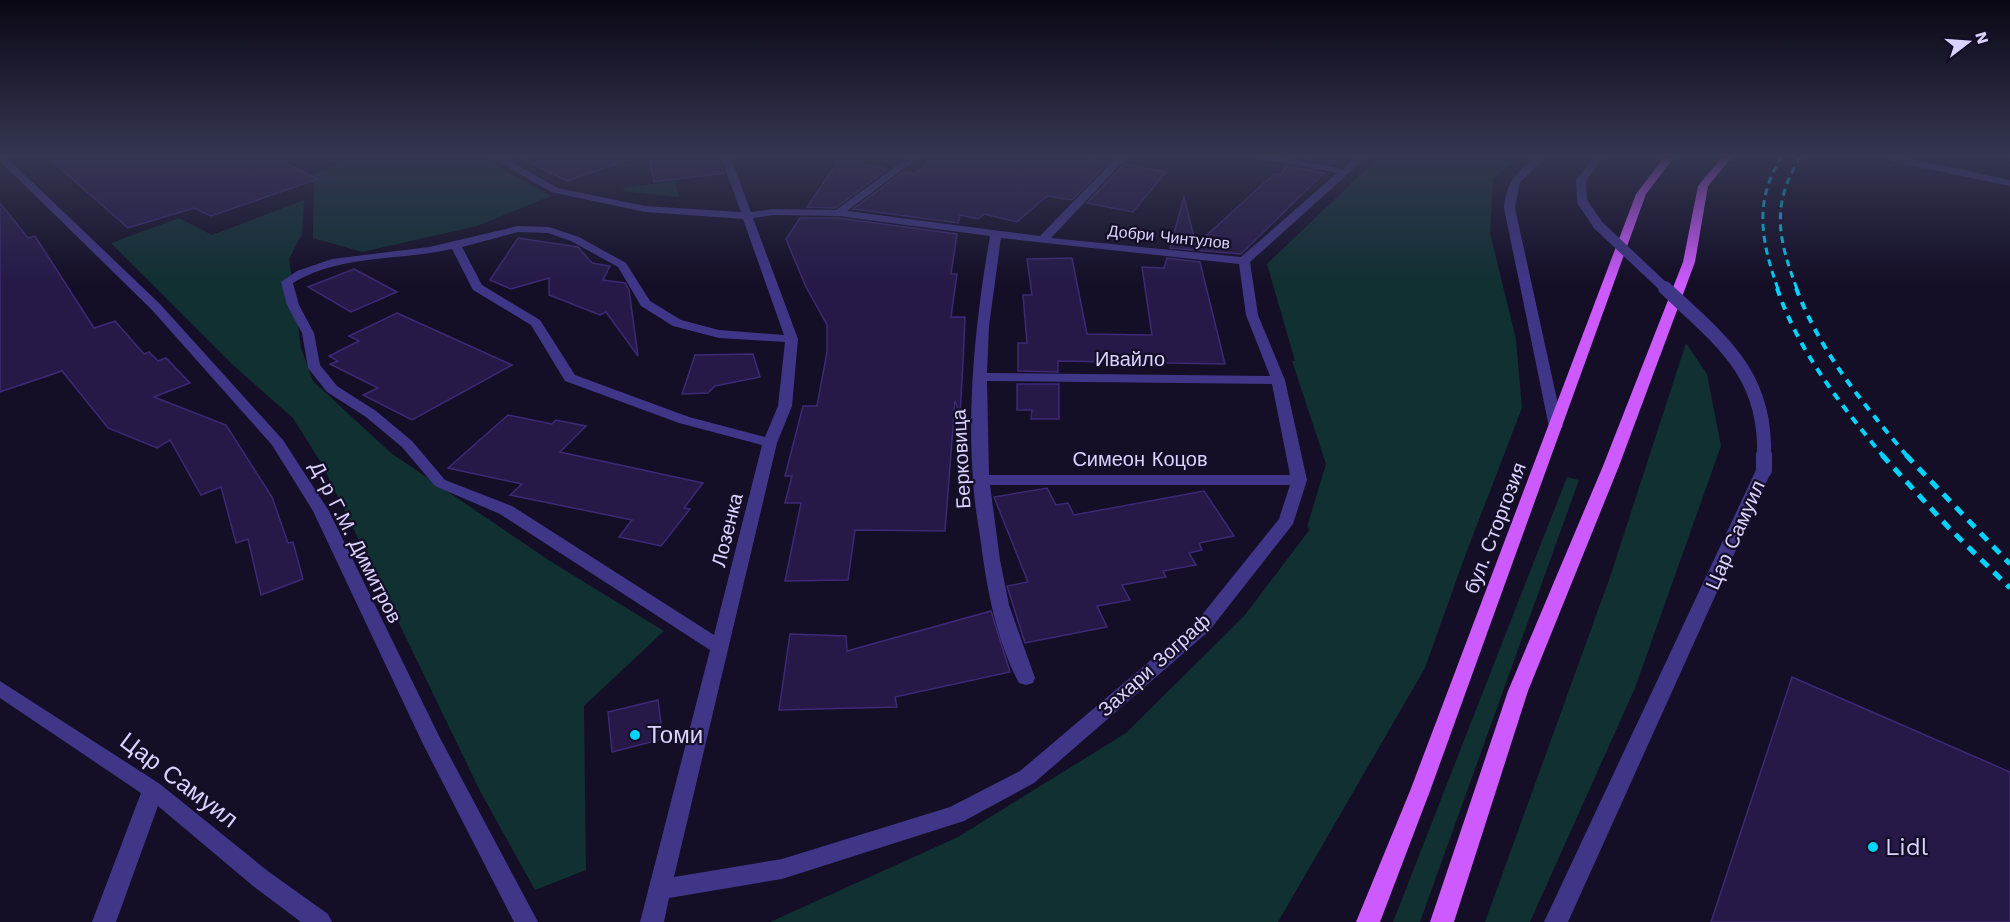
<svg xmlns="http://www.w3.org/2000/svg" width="2010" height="922" viewBox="0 0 2010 922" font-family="'Work Sans',sans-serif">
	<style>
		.green { fill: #103031 }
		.building { fill: #261948; stroke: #3e2976; stroke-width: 1.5 }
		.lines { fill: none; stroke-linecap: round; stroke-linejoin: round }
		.minor { fill: #3f3688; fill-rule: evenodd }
		.major { fill: #cd5aff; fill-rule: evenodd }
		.rail-far2 { stroke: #00d3fe; stroke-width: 3; stroke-dasharray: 7 5; stroke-linecap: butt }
		.rail-far1 { stroke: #00d3fe; stroke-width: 4; stroke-dasharray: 8 7; stroke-linecap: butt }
		.rail { stroke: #00d3fe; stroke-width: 5; stroke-dasharray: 10 8; stroke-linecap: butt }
		.minor-bridge-far2 { stroke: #3f3688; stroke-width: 10 }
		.minor-bridge-far1 { stroke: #3f3688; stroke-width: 14 }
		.minor-bridge { stroke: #3f3688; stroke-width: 16 }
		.poi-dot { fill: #00d3fe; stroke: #140e26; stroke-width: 2 }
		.labels { text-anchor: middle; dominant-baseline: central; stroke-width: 4.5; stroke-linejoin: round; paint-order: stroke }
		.far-street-label { font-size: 16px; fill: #dbd3ff; stroke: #140e26 }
		.street-label { font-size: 20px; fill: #dbd3ff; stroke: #140e26 }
		.near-poi-label { font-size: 24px; fill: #dbd3ff; stroke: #140e26; text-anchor: start }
		.near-street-label { font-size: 24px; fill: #dbd3ff; stroke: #140e26 }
	</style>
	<rect width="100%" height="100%" fill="#140e26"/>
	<g class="green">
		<path d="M 358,155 L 477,155 L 551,196 L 477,226 L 362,252 L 313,238 L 314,174 Z"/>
		<path d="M 1381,155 L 1522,155 L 1493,179 L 1490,233 L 1516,339 L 1522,408 L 1465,556 L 1425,668 L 1278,922 L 770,922 L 958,837 L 1126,733 L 1245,615 L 1310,529 L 1307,527 L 1326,464 L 1292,361 L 1295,361 L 1267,264 Z"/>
		<path d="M 675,181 L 679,197 L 622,191 L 625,188 Z"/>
		<path d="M 304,200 L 302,234 L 289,259 L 301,348 L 313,381 L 391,453 L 550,561 L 664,631 L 584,706 L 586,870 L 535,890 L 480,791 L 323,466 L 293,418 L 234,366 L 111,243 L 179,218 L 212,235 Z"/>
		<path d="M 1686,343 L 1707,374 L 1721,446 L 1635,688 L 1530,922 L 1485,922 L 1610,577 Z"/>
		<path d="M 1567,477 L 1579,480 L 1420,922 L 1393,922 Z"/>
	</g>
	<g class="building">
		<path d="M 45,155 L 269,155 L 318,179 L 211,216 L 194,208 L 128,228 Z"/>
		<path d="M 516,155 L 631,155 L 631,159 L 567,181 Z"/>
		<path d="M 649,155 L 718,155 L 724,173 L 654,182 Z"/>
		<path d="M 939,155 L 1072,155 L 1109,162 L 1072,200 L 1047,196 L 1017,222 L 984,214 L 978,219 L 960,215 L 958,223 L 853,209 L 903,172 L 914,174 Z"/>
		<path d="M 1295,155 L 1342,155 L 1332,165 L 1293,157 Z"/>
		<path d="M 839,160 L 888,169 L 835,208 L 807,207 Z"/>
		<path d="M 1124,164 L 1166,172 L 1133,212 L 1087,203 Z"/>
		<path d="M 1287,166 L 1324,173 L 1241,254 L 1170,248 L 1184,197 L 1196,245 L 1274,174 L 1280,175 Z"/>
		<path d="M 0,203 L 28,238 L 35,236 L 94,328 L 115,321 L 144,354 L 149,352 L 158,361 L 166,358 L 190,383 L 154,397 L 226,425 L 272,497 L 288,543 L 293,542 L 303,579 L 261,595 L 248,539 L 236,543 L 221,487 L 201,495 L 170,440 L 157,448 L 108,428 L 62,371 L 0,392 Z"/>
		<path d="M 800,218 L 838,218 L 957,234 L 951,274 L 957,274 L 951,317 L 965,317 L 963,363 L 960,414 L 955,401 L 945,531 L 855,530 L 848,580 L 785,581 L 801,503 L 785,503 L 792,476 L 785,476 L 803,406 L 817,406 L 827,352 L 827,325 L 806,287 L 786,239 Z"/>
		<path d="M 518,238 L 578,247 L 592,263 L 610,266 L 603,280 L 625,283 L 629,290 L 638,356 L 606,312 L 600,315 L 549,295 L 549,278 L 511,289 L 490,280 Z"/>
		<path d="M 1072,258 L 1087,334 L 1152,335 L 1142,267 L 1164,268 L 1167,258 L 1200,262 L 1225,364 L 1058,361 L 1058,372 L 1018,371 L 1018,343 L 1027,343 L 1023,295 L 1032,295 L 1027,259 Z"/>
		<path d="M 354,269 L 397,292 L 351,312 L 308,287 Z"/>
		<path d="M 397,313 L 512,365 L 412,420 L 363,395 L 378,388 L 330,364 L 338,361 L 329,356 L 359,341 L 349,336 Z"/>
		<path d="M 753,354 L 760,377 L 715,386 L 708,393 L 682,394 L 695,355 Z"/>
		<path d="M 1017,384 L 1059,384 L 1059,419 L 1031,419 L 1032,410 L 1017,410 Z"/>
		<path d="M 508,415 L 552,424 L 556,420 L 586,426 L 560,452 L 703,483 L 684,508 L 690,509 L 661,546 L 619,537 L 632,520 L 510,495 L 522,484 L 448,468 Z"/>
		<path d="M 1047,488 L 1056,505 L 1068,503 L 1074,515 L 1204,491 L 1234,536 L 1199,543 L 1202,550 L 1189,553 L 1196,565 L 1163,571 L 1166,577 L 1122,585 L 1130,600 L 1097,606 L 1107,627 L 1025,643 L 1007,586 L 1028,582 L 994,497 Z"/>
		<path d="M 991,611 L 1010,672 L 895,697 L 897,707 L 779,710 L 790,634 L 846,636 L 847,651 Z"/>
		<path d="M 1792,677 L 2010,772 L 2010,922 L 1711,922 Z"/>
		<path d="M 658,700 L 663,739 L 612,752 L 608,712 Z"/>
	</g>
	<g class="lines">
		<g class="minor">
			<path d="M 0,155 L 4,155 L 160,304 L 283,440 L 329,511 L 440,738 L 538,922 L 514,922 L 422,742 L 313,511 L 272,445 L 152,310 L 0,161 Z"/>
			<path d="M 487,155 L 499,155 L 558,188 L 645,206 L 741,212 L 720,155 L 730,155 L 751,212 L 774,209 L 836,210 L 911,155 L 922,155 L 847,211 L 1040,236 L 1119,155 L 1129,155 L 1051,238 L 1241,257 L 1337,173 L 1256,158 L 1251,155 L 1271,155 L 1343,169 L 1358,155 L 1369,155 L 1250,262 L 1258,315 L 1285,380 L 1307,480 L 1293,524 L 1209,631 L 1034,783 L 964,821 L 782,879 L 669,898 L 664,922 L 640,922 L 710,650 L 500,514 L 435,486 L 402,447 L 366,417 L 327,392 L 308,368 L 302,333 L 287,305 L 281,282 L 297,271 L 332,259 L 429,247 L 518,226 L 549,227 L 579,237 L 626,263 L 650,301 L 681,320 L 719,330 L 784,335 L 743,219 L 645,212 L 551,192 ZM 774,215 L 838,216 L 990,236 C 976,316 967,401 973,480 C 974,501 978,523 981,543 C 987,591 997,641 1019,683 L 1026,685 L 1033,683 L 1035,678 L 1009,605 L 1000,560 L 990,485 L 1290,485 L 1279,519 L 1197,621 L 1020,771 L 950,807 L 782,859 L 674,877 L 777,443 L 792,406 L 798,339 L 753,218 ZM 518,232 L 548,233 L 571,241 L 618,267 L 641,306 L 673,326 L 719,338 L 785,342 L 778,406 L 765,437 L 689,417 L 575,375 L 540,320 L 482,285 L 462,247 ZM 1001,238 L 1239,264 L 1246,315 L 1270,376 L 987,373 L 989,326 ZM 452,249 L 473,290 L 531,325 L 565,381 L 679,423 L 762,445 L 714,635 L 512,506 L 445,480 L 412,441 L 376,411 L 337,386 L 320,365 L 314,333 L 299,305 L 293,283 C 340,254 399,261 452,249 ZM 987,381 L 1272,384 L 1290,475 L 989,475 Z"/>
			<path d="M 1538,155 L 1549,155 L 1520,182 L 1515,208 L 1563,427 L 1556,431 L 1549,427 L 1504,208 C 1505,182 1519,170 1538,155 Z"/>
			<path d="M 1595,155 L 1605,155 L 1585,183 L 1577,183 L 1576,181 Z"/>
			<path d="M 1883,155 L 1894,155 L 2010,180 L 2010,186 L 1894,162 Z"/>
			<path d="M 1764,465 L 1772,470 L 1568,922 L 1544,922 L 1756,470 Z"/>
			<path d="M 0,681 L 160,784 L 269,872 L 328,914 L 332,922 L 301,922 L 253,886 L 158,806 L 116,922 L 92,922 L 141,793 L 0,698 Z"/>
		</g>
		<g class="major">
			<path d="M 1666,155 L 1676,155 L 1646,194 L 1430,791 L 1380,922 L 1356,922 L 1410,791 L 1636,194 Z"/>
			<path d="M 1724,155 L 1734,155 L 1708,186 L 1695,262 L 1619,466 L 1528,691 L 1454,922 L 1430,922 L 1508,691 L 1603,466 L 1683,262 L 1698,186 Z"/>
		</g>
		<g class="rail-far2">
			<path d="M 1778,289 C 1761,241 1753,200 1783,155"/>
			<path d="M 1797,289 C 1778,239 1770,203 1802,155"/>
		</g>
		<g class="rail-far1">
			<path d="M 1777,288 C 1798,351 1841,405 1883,456"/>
			<path d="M 1796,288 C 1822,355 1862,402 1907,456"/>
		</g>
		<g class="rail">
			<path d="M 1882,455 L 1949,528 L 2010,588"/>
			<path d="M 1906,455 L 2010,564"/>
		</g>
		<path class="minor-bridge-far2" d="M 1581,181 L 1582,201 L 1598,225 L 1666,289"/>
		<path class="minor-bridge-far1" d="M 1665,288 C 1720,340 1767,373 1764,456"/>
		<path class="minor-bridge" d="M 1764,470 L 1764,455"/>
	</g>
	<linearGradient id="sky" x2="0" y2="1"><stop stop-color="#0b0815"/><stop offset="0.55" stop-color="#343652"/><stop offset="1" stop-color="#343652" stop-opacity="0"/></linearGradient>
	<rect width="2010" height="284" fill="url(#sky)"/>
	<g class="poi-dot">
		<circle cx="635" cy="735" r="6"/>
		<circle cx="1873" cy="847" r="6"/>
	</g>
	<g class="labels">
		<g class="far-street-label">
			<text transform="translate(1169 237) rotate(6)">Добри Чинтулов</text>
		</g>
		<g class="street-label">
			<text x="1130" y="359">Ивайло</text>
			<text transform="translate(961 459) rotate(-93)">Берковица</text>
			<text x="1140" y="459">Симеон Коцов</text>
			<text transform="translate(1495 528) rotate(-69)">бул. Сторгозия</text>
			<text transform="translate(727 530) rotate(-76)">Лозенка</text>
			<text transform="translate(1735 535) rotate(-66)">Цар Самуил</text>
			<text transform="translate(356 542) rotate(63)">Д-р Г.М. Димитров</text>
			<text transform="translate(1154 665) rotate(-42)">Захари Зограф</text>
		</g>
		<g class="near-poi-label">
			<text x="647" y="735">Томи</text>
			<text x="1885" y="847">Lidl</text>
		</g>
		<g class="near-street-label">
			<text transform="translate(179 780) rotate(37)">Цар Самуил</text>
		</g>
	</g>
	<g transform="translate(1968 42) rotate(73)" stroke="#140e26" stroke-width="4.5" paint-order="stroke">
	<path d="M0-4.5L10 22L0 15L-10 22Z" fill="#dbd3ff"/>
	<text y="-9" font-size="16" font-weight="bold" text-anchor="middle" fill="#dbd3ff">N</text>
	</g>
</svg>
